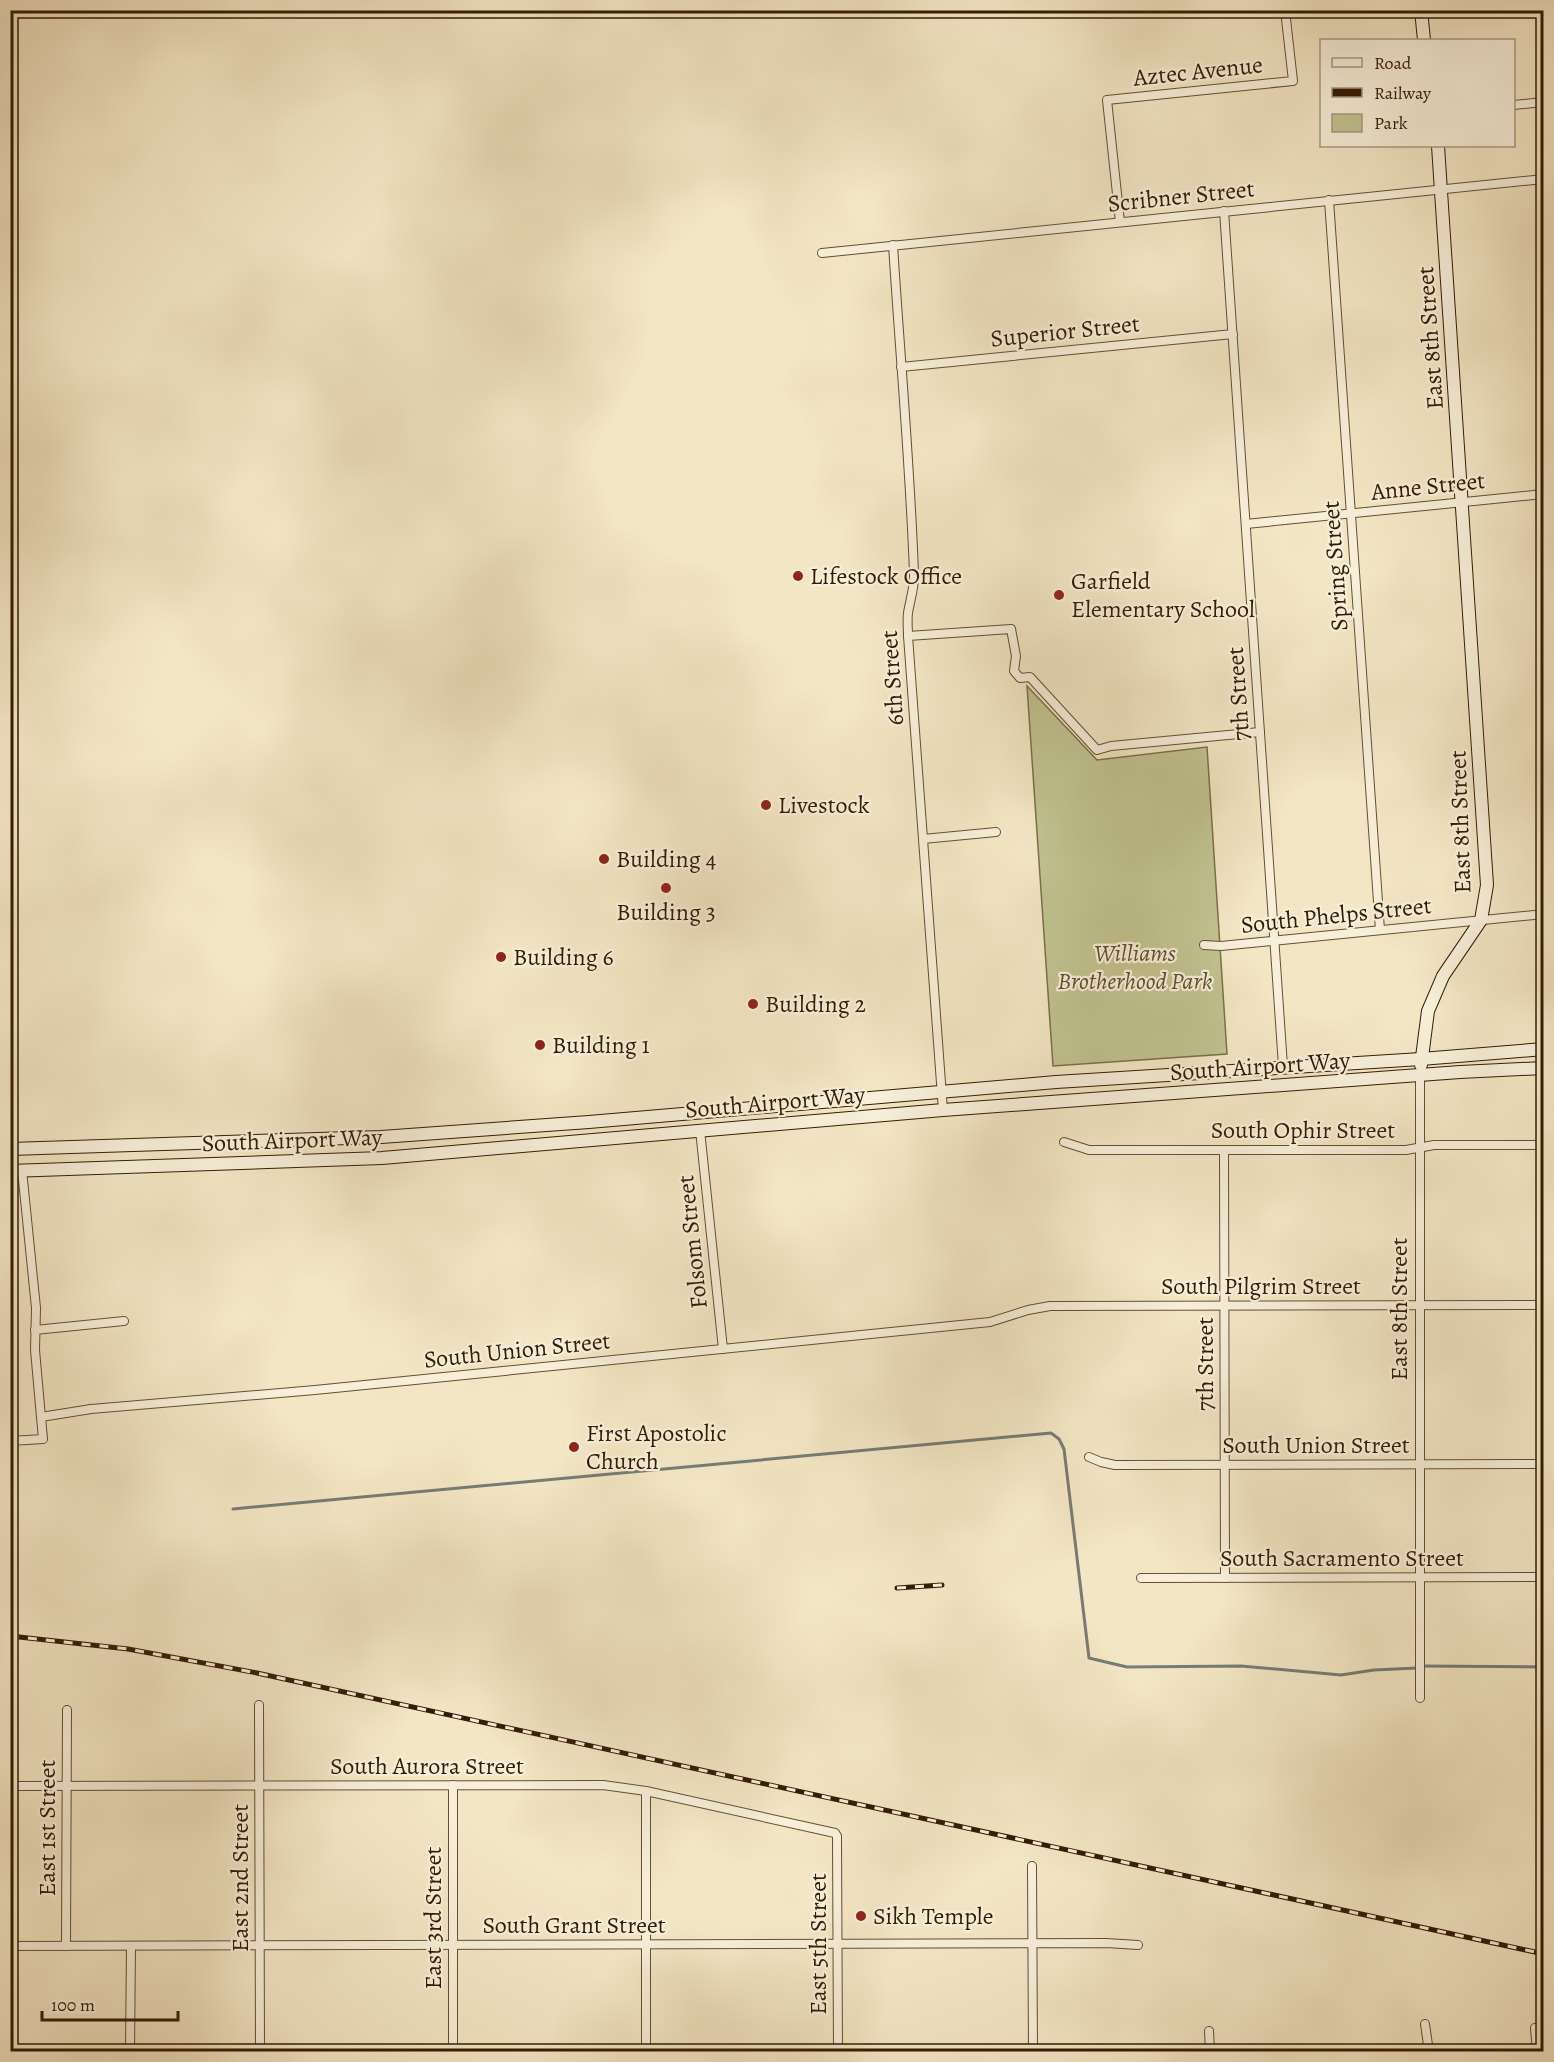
<svg xmlns="http://www.w3.org/2000/svg" width="1554" height="2062" viewBox="0 0 1554 2062" font-family="Alegreya,serif">
	<style>
		.green { fill: #c0c390; stroke: #7a6f4a; stroke-width: 1.5 }
		.lines { fill: none; stroke-linecap: round; stroke-linejoin: round }
		.stream { stroke: #767c75; stroke-width: 3 }
		.street-casing { stroke: #644e34; stroke-width: 10 }
		.secondary-casing { stroke: #351b04; stroke-width: 14 }
		.street { stroke: #f7efd9; stroke-width: 8 }
		.secondary { stroke: #f7efd9; stroke-width: 12 }
		.rail-casing { stroke: #351b04; stroke-width: 5 }
		.rail { stroke: #f7efd9; stroke-width: 3; stroke-dasharray: 9; stroke-linecap: butt }
		.poi-dot { fill: #8f2418; stroke: #f7efd9; stroke-width: 2 }
		.labels { text-anchor: middle; dominant-baseline: central; stroke-width: 4.5; stroke-linejoin: round; paint-order: stroke }
		.street-label { font-size: 24px; fill: #351b04; stroke: #f7efd9 }
		.poi-label { font-size: 24px; fill: #351b04; stroke: #f7efd9; text-anchor: start }
		.park-label { font-size: 24px; font-style: italic; fill: #5f4d2e; stroke: #f7efd9 }
	</style>
	<rect width="100%" height="100%" fill="#f3e6c4"/>
	<filter id="stains"><feTurbulence type="fractalNoise" baseFrequency=".00333" numOctaves="4"/><feColorMatrix values="0 0 0 0 .2 0 0 0 0 .09 0 0 0 0 .02 0 0 0 .5 -.17"/></filter>
	<radialGradient id="worn" r=".72"><stop offset=".6" stop-color="#630" stop-opacity="0"/><stop offset="1" stop-color="#630" stop-opacity=".3"/></radialGradient>
	<path class="green" d="M 1027,686 L 1097,760 L 1207,747 L 1227,1054 L 1053,1066 Z"/>
	<g class="lines">
		<g class="stream">
			<path d="M 233,1509 L 1051,1433 L 1059,1439 L 1064,1449 L 1089,1658 L 1127,1667 L 1241,1666 L 1341,1675 L 1374,1670 L 1417,1668"/>
			<path d="M 1423,1666 L 1544,1667"/>
		</g>
		<g class="street-casing">
			<g id="street">
				<path d="M 1514,105 L 1544,102"/>
				<path d="M 1329,200 L 1380,930"/>
				<path d="M 1224,211 L 1283,1066"/>
				<path d="M 1120,222 L 1107,100 L 1293,81 L 1285,10"/>
				<path d="M 893,245 C 900,355 910,463 914,573 C 915,586 910,600 908,613 C 907,620 908,628 908,636 L 943,1110"/>
				<path d="M 822,253 L 1544,179"/>
				<path d="M 901,367 L 1233,334"/>
				<path d="M 1246,524 L 1544,494"/>
				<path d="M 908,636 L 1011,629 L 1016,656 L 1014,671 L 1020,678 L 1030,677 L 1097,750 L 1111,746 L 1260,732"/>
				<path d="M 923,839 L 996,832"/>
				<path d="M 1204,945 L 1221,946 L 1261,942 L 1544,914"/>
				<path d="M 1420,1076 L 1420,1698"/>
				<path d="M 700,1130 L 723,1349"/>
				<path d="M 1064,1142 L 1089,1150 L 1406,1150 L 1434,1145 L 1544,1145"/>
				<path d="M 1224,1150 L 1225,1578"/>
				<path d="M 22,1170 L 36,1308 L 35,1350 L 41,1417"/>
				<path d="M 35,1330 L 124,1321"/>
				<path d="M 10,1441 L 43,1439 L 41,1417 L 91,1409 L 315,1390 L 990,1322 L 1028,1310 L 1050,1306 L 1544,1305"/>
				<path d="M 1089,1457 L 1101,1462 L 1115,1465 L 1544,1464"/>
				<path d="M 1141,1578 L 1544,1577"/>
				<path d="M 259,1705 L 260,2052"/>
				<path d="M 453,1785 L 453,2052"/>
				<path d="M 10,1786 L 603,1785 L 646,1791 L 835,1833 L 837,1836 L 838,2052"/>
				<path d="M 646,1791 L 646,2052"/>
				<path d="M 1032,1866 L 1033,2052"/>
				<path d="M 10,1946 L 1106,1943 L 1138,1945"/>
				<path d="M 66,1946 L 67,1710"/>
				<path d="M 1425,2024 L 1429,2052"/>
				<path d="M 1535,2028 L 1537,2052"/>
				<path d="M 1209,2031 L 1210,2052"/>
				<path d="M 130,2052 L 131,1946"/>
			</g>
		</g>
		<g class="secondary-casing">
			<g id="secondary">
				<path d="M 1421,10 L 1424,40"/>
				<path d="M 1421,1065 L 1428,1011 L 1443,976 L 1481,920 L 1487,885 L 1438,146"/>
				<path d="M 10,1149 L 381,1137 L 589,1122 L 1056,1082 L 1421,1059 L 1544,1049"/>
				<path d="M 10,1171 L 382,1158 L 943,1110 L 1460,1072 L 1544,1068"/>
			</g>
		</g>
		<use href="#street" class="street"/>
		<use href="#secondary" class="secondary"/>
		<g class="rail-casing">
			<g id="rail">
				<path d="M 897,1588 L 942,1585"/>
				<path d="M 10,1636 L 128,1649 L 257,1673 L 1544,1954"/>
			</g>
		</g>
		<use href="#rail" class="rail"/>
	</g>
	<g class="poi-dot">
		<circle cx="798" cy="576" r="6"/>
		<circle cx="1059" cy="595" r="6"/>
		<circle cx="766" cy="805" r="6"/>
		<circle cx="604" cy="859" r="6"/>
		<circle cx="666" cy="888" r="6"/>
		<circle cx="501" cy="957" r="6"/>
		<circle cx="753" cy="1004" r="6"/>
		<circle cx="540" cy="1045" r="6"/>
		<circle cx="574" cy="1447" r="6"/>
		<circle cx="861" cy="1916" r="6"/>
	</g>
	<g class="labels">
		<g class="street-label">
			<text transform="translate(1198 71) rotate(-6)">Aztec Avenue</text>
			<text transform="translate(1181 196) rotate(-6)">Scribner Street</text>
			<text transform="translate(1065 331) rotate(-6)">Superior Street</text>
			<text transform="translate(1430 338) rotate(-94)">East 8th Street</text>
			<text transform="translate(1428 486) rotate(-6)">Anne Street</text>
			<text transform="translate(1335 566) rotate(-94)">Spring Street</text>
			<text transform="translate(892 678) rotate(-94)">6th Street</text>
			<text transform="translate(1238 694) rotate(-94)">7th Street</text>
			<text transform="translate(1460 822) rotate(-92)">East 8th Street</text>
			<text transform="translate(1336 915) rotate(-6)">South Phelps Street</text>
			<text transform="translate(1260 1066) rotate(-4)">South Airport Way</text>
			<text transform="translate(775 1102) rotate(-5)">South Airport Way</text>
			<text x="1303" y="1130">South Ophir Street</text>
			<text transform="translate(292 1140) rotate(-2)">South Airport Way</text>
			<text transform="translate(692 1242) rotate(-96)">Folsom Street</text>
			<text x="1261" y="1286">South Pilgrim Street</text>
			<text transform="translate(1399 1309) rotate(-90)">East 8th Street</text>
			<text transform="translate(517 1350) rotate(-6)">South Union Street</text>
			<text transform="translate(1205 1364) rotate(-90)">7th Street</text>
			<text x="1316" y="1445">South Union Street</text>
			<text x="1342" y="1558">South Sacramento Street</text>
			<text x="427" y="1766">South Aurora Street</text>
			<text transform="translate(47 1828) rotate(-90)">East 1st Street</text>
			<text transform="translate(240 1878) rotate(-90)">East 2nd Street</text>
			<text transform="translate(433 1918) rotate(-90)">East 3rd Street</text>
			<text x="574" y="1925">South Grant Street</text>
			<text transform="translate(818 1944) rotate(-90)">East 5th Street</text>
		</g>
		<g class="poi-label">
			<text x="810" y="576">Lifestock Office</text>
			<text x="1071" y="581">Garfield<tspan x="1071" dy="28">Elementary School</tspan></text>
			<text x="778" y="805">Livestock</text>
			<text x="616" y="859">Building 4</text>
			<text x="666" y="912" text-anchor="middle">Building 3</text>
			<text x="513" y="957">Building 6</text>
			<text x="765" y="1004">Building 2</text>
			<text x="552" y="1045">Building 1</text>
			<text x="586" y="1433">First Apostolic<tspan x="586" dy="28">Church</tspan></text>
			<text x="873" y="1916">Sikh Temple</text>
		</g>
		<g class="park-label">
			<text x="1135" y="953">Williams<tspan x="1135" dy="28">Brotherhood Park</tspan></text>
		</g>
	</g>
	<rect width="1554" height="2062" fill="none" stroke="#f3e6c4" stroke-width="36"/>
	<rect x="12" y="12" width="1530" height="2038" fill="none" stroke="#351b04" stroke-width="3"/>
	<rect x="18" y="18" width="1518" height="2026" fill="none" stroke="#351b04" stroke-width="1.5"/>
	<rect x="1320" y="39" width="195" height="108" fill="#f7efd9" stroke="#a99a84" stroke-width="1.5"/>
	<rect x="1332" y="58" width="30" height="9" fill="#f7efd9" stroke="#a99a84" stroke-width="1.5"/>
	<text x="1374" y="69" font-size="18" fill="#351b04">Road</text>
	<rect x="1332" y="88" width="30" height="9" fill="#351b04" stroke="#a99a84" stroke-width="1.5"/>
	<text x="1374" y="99" font-size="18" fill="#351b04">Railway</text>
	<rect x="1332" y="114" width="30" height="18" fill="#c0c390" stroke="#a99a84" stroke-width="1.5"/>
	<text x="1374" y="129" font-size="18" fill="#351b04">Park</text>
	<path d="M42 2011v9h136v-9" fill="none" stroke="#351b04" stroke-width="3"/>
	<text x="51" y="2011" font-size="18" fill="#351b04" stroke="#f7efd9" stroke-width="4.5" paint-order="stroke">100 m</text>
	<rect width="100%" height="100%" filter="url(#stains)"/>
	<rect width="100%" height="100%" fill="url(#worn)"/>
</svg>
